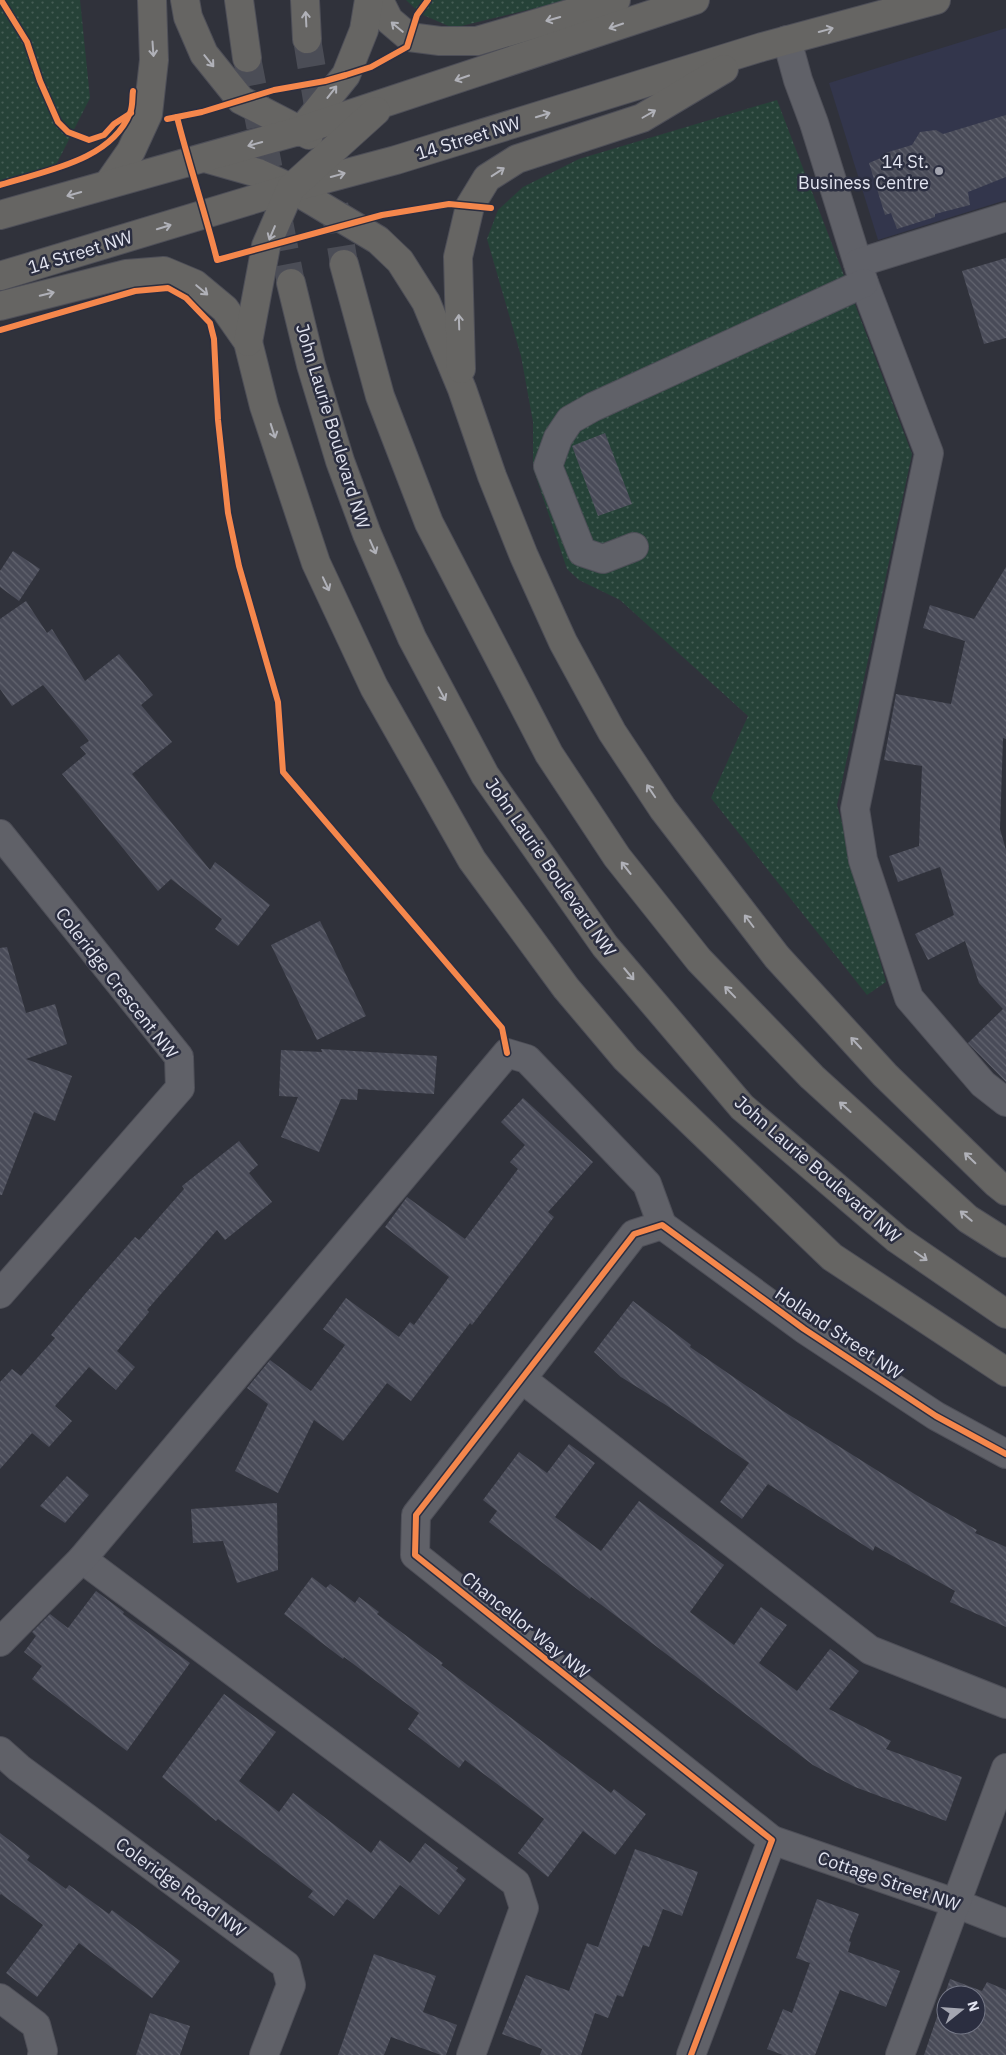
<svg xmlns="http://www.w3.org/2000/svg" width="1006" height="2055" viewBox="0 0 1006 2055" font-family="'IBM Plex Sans',sans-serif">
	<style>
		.built { fill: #33364c }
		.park { fill: url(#park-dots) }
		.building { fill: url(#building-back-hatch); fill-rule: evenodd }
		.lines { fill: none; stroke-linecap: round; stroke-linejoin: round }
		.major-tunnel { stroke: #4b4d56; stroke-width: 28; stroke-dasharray: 28 14; stroke-linecap: butt }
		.minor-casing { stroke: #4e4f58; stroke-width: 30 }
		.major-casing { stroke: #4e4f58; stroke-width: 30 }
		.minor { stroke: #606168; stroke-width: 28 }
		.major { stroke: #666563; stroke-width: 28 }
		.cycleway-casing { stroke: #2b2e40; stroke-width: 9 }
		.cycleway { stroke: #f5874c; stroke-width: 6 }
		.oneway { stroke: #b0b1b8 }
		.poi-dot { fill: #a4a6b1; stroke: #2b2e40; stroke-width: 2 }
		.labels { text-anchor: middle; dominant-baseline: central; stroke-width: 5; stroke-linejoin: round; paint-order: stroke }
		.street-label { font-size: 18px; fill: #e2e4f0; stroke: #2b2e40 }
		.poi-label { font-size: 18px; fill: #e2e4f0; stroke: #2b2e40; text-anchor: end }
	</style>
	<defs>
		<pattern id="park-dots" width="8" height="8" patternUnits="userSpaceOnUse" patternTransform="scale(1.25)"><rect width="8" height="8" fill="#264238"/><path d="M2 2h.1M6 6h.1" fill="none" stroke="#455d55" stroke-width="1.8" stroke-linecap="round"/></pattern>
		<pattern id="building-back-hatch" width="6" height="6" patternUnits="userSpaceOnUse" patternTransform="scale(1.25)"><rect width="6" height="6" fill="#494b58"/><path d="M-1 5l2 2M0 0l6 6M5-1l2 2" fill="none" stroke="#636570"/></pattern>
	</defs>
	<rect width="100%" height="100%" fill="#30323b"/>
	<path class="built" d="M 1006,28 L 1006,200 L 878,240 L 829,83 Z"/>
	<g class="park">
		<path d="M 0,0 L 80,0 L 90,98 L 55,167 L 0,183 Z"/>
		<path d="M 406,0 L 569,0 L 453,28 L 421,14 Z"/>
		<path d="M 777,100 L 912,454 L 837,805 L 886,982 L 867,995 L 711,798 L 748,716 L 620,600 L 579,580 L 567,569 L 533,468 L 533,422 L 521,356 L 487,239 L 498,210 L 523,187 L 579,159 Z"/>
	</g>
	<g class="building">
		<path d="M 1006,115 L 1006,177 L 968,192 L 970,205 L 935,214 L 935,217 L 897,229 L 891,213 L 885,215 L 869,163 L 883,157 L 885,153 L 912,145 L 920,132 L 936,130 L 943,134 Z"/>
		<path d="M 1006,258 L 1006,338 L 984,344 L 962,271 Z"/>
		<path d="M 605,433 L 632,504 L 598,516 L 572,446 Z"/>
		<path d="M 13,551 L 40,569 L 19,601 L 0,587 L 0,571 Z"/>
		<path d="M 1006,567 L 1006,739 L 1003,738 L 1000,829 L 1006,850 L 1006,1082 L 968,1043 L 1003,1009 L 979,983 L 965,941 L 928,960 L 915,934 L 954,915 L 940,867 L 898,882 L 889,856 L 919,846 L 922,766 L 884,760 L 896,694 L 951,704 L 965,641 L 923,628 L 930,605 L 974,619 Z"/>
		<path d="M 26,601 L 47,633 L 52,629 L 85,681 L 119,654 L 153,695 L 141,705 L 172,742 L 132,774 L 210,870 L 215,862 L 270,905 L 238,946 L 215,929 L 222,919 L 171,879 L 158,891 L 62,774 L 86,754 L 80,747 L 89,741 L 43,685 L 12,706 L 0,689 L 0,619 Z"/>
		<path d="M 320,921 L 366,1016 L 317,1040 L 271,945 Z"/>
		<path d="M 7,947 L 26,1013 L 55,1004 L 67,1044 L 26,1059 L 72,1076 L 55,1121 L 34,1112 L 2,1195 L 0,1195 L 0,948 Z"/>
		<path d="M 321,1049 L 437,1056 L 434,1094 L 358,1089 L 357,1100 L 341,1099 L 319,1152 L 281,1137 L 298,1097 L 279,1096 L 281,1050 L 322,1052 Z"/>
		<path d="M 523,1098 L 593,1162 L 548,1212 L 554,1217 L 472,1325 L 470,1323 L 411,1401 L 387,1383 L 343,1441 L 314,1420 L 278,1493 L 235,1471 L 268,1404 L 247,1388 L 270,1360 L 311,1391 L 345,1345 L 323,1329 L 346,1298 L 399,1337 L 410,1322 L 414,1325 L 449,1277 L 385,1227 L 407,1197 L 465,1239 L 518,1169 L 510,1162 L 525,1145 L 501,1122 Z"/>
		<path d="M 239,1141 L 258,1165 L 249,1173 L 272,1202 L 225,1240 L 217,1230 L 147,1310 L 149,1312 L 117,1351 L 135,1367 L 116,1390 L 89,1367 L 55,1406 L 72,1421 L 49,1447 L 32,1433 L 0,1469 L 0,1382 L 12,1369 L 21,1376 L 55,1338 L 51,1335 L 85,1294 L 135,1237 L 139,1240 L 184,1189 L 182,1186 Z"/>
		<path d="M 633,1301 L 691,1345 L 690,1347 L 783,1411 L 924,1500 L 977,1530 L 975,1533 L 1006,1547 L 1006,1627 L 950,1602 L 955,1591 L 875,1546 L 873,1551 L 768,1484 L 742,1519 L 720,1502 L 749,1463 L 669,1407 L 621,1377 L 594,1352 Z"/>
		<path d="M 569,1444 L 595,1463 L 555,1517 L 601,1551 L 639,1501 L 724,1565 L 690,1612 L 734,1645 L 761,1607 L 787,1625 L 759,1663 L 797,1691 L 830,1649 L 859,1671 L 829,1709 L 891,1741 L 886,1749 L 962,1777 L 946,1821 L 855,1787 L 813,1765 L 591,1597 L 590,1599 L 489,1522 L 497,1511 L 483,1500 L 519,1452 L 547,1473 Z"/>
		<path d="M 67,1476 L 89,1495 L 65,1523 L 40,1506 Z"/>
		<path d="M 277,1503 L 278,1570 L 237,1583 L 223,1541 L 193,1543 L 191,1509 Z"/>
		<path d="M 312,1577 L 326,1588 L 330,1584 L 355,1603 L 359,1597 L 379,1612 L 377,1614 L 443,1663 L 441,1665 L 571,1763 L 611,1793 L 614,1789 L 646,1814 L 615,1855 L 583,1831 L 548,1877 L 518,1853 L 544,1819 L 465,1760 L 459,1768 L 408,1729 L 419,1713 L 344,1657 L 343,1659 L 284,1614 Z"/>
		<path d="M 96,1591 L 124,1612 L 123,1614 L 190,1663 L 127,1751 L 32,1679 L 42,1666 L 24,1652 L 36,1636 L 32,1632 L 50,1614 L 68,1628 Z"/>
		<path d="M 224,1694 L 276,1732 L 239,1781 L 279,1812 L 293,1793 L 371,1853 L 380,1840 L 410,1863 L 425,1843 L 458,1868 L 456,1871 L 466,1879 L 439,1915 L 400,1885 L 374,1919 L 347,1899 L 334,1916 L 308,1897 L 313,1891 L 218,1819 L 216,1821 L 162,1777 Z"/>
		<path d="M 0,1833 L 30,1856 L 27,1860 L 66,1889 L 69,1885 L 109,1914 L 112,1910 L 180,1961 L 152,1998 L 79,1943 L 37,1997 L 6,1973 L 43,1925 L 1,1894 L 0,1895 Z"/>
		<path d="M 635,1849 L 698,1872 L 682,1916 L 663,1909 L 649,1947 L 643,1945 L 623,1997 L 617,1995 L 608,2018 L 595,2013 L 581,2055 L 540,2055 L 542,2049 L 502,2034 L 526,1975 L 569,1991 L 587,1943 L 598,1947 Z"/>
		<path d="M 817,1899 L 859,1914 L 849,1941 L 851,1942 L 848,1952 L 900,1971 L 886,2007 L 840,1990 L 815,2055 L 783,2055 L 767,2049 L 783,2009 L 792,2013 L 810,1963 L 796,1958 Z"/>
		<path d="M 374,1954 L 436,1976 L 423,2012 L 457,2025 L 446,2055 L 441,2055 L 391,2037 L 384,2055 L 338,2055 Z"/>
		<path d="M 950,1979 L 982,1991 L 987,1982 L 1006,1990 L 1006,2055 L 924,2055 ZM 946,1995 L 976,1995 L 976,2025 L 946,2025 Z"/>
		<path d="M 150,2013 L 190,2026 L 180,2055 L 136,2055 Z"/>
	</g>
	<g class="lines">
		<g class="major-tunnel">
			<path d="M 307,39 L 344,264"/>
			<path d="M 247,58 L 291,283"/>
		</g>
		<g class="minor-casing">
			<g id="minor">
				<path d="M 787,40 L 798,80 L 814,123 L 864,283 L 929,453 L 855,809 L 863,860 L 909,998 L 983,1084 L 1006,1102"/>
				<path d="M 858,263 L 1006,217"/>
				<path d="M 634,547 L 603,559 L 582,552 L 548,466 L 558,438 L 570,420 L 593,407 L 864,283"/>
				<path d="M 0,834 L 179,1057 L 180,1088 L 0,1294"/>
				<path d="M 662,1225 L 634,1234 L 416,1515 L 415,1555 L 772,1840 L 691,2055"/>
				<path d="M 662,1225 L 804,1329 L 936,1416 L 1006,1454"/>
				<path d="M 522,1379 L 870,1650 L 1006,1704"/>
				<path d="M 82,1559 L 516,1883 L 524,1908 L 471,2055"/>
				<path d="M 0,1642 L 82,1559 L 507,1053 L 527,1059 L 647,1184 L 662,1225"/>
				<path d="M 0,1751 L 19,1768 L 286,1965 L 291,1985 L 264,2055"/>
				<path d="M 772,1840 L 955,1903 L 1006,1923"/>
				<path d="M 0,1998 L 36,2025 L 43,2051 L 42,2055"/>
				<path d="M 900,2055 L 1006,1768"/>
			</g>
		</g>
		<g class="major-casing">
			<g id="major">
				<path d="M 185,0 L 188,17 L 204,54 L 241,100 L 309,135"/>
				<path d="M 239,0 L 247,58"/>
				<path d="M 305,0 L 307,39"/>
				<path d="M 379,0 L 389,20 L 409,37 L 440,41 L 477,41 L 616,0"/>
				<path d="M 300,132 L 346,75 L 364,30 L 369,0"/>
				<path d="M 205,158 L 258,173 L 291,188 L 378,240 L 400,261 L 426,302 L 462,389 L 492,476 L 524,556 L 563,642 L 612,732 L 663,809 L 777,957 L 885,1075 L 996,1183 L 1006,1191"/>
				<path d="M 108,184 L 131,151 L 148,114 L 154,60 L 152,0"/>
				<path d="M 0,215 L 302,130 L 695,0"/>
				<path d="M 344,264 L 380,396 L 429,523 L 549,754 L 617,857 L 699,960 L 812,1077 L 968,1219 L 1006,1243"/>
				<path d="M 0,276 L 291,188 L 396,160 L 762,47 L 936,0"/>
				<path d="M 291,283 L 311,365 L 340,461 L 367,534 L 412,638 L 485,775 L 605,946 L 742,1107 L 897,1239 L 1006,1314"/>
				<path d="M 0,306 L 126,274 L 164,271 L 195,284 L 225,309 L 248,342 L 264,406 L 316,563 L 374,687 L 472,860 L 566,988 L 626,1059 L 832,1257 L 1006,1372"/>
				<path d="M 248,342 L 266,246 L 291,188 L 376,111"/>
				<path d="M 461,369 L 458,257 L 470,206 L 487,178 L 517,159 L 642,118 L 724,69"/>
			</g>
		</g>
		<use href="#minor" class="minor"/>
		<use href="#major" class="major"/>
		<g class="cycleway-casing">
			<g id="cycleway">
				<path d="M 1,0 L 27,42 L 40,81 L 58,122 L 68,132 L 89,140 L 104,135 L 114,124 L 131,113"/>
				<path d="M 177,117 C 189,165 205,212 217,260 L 382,215 L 449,204 L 491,208"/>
				<path d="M 167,119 L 202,112 L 274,90 L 325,81 L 346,75 L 371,67 L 407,47 L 417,15 L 428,0"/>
				<path d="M 0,185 C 44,171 111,161 130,113 C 133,107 132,97 133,91"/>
				<path d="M 0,330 L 135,291 L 168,288 L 186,298 L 210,323 L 214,339 L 218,420 L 228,513 L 239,566 L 278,702 L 283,772 L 502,1028 L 507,1053"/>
				<path d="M 691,2055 L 772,1840 L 415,1555 L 416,1515 L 634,1234 L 662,1225 L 804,1329 L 936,1416 L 1006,1454"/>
			</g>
		</g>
		<use href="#cycleway" class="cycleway"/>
	</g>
	<defs><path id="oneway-shaft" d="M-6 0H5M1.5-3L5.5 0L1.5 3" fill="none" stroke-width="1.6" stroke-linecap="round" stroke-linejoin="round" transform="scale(1.25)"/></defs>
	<g class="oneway">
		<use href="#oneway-shaft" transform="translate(306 19) rotate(-93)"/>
		<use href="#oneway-shaft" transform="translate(553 19) rotate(164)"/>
		<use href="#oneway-shaft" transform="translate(616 26) rotate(161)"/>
		<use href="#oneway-shaft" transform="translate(397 27) rotate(-140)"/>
		<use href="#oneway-shaft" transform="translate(826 30) rotate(-15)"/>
		<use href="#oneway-shaft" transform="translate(153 49) rotate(86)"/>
		<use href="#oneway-shaft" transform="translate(209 61) rotate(51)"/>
		<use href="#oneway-shaft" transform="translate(462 78) rotate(161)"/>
		<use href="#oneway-shaft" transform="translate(332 92) rotate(-52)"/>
		<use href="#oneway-shaft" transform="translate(649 114) rotate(-30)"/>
		<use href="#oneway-shaft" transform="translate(543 115) rotate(-17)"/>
		<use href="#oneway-shaft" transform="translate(255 144) rotate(164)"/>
		<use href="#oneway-shaft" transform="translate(498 172) rotate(-33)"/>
		<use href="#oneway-shaft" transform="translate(338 175) rotate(-15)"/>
		<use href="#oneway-shaft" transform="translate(74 194) rotate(164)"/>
		<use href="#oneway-shaft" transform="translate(164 227) rotate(-17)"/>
		<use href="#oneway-shaft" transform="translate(272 233) rotate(113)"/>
		<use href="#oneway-shaft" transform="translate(202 290) rotate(40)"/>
		<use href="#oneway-shaft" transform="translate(47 294) rotate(-14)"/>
		<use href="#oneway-shaft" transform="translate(459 322) rotate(-92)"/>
		<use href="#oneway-shaft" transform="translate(273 431) rotate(72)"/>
		<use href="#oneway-shaft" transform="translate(373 547) rotate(66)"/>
		<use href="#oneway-shaft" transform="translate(326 584) rotate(65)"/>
		<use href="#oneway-shaft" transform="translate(442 694) rotate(62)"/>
		<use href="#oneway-shaft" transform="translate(651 791) rotate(-124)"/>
		<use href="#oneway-shaft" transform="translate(626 868) rotate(-128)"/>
		<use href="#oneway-shaft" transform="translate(749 921) rotate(-127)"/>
		<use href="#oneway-shaft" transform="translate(629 974) rotate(50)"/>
		<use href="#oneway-shaft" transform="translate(730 992) rotate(-134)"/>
		<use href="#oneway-shaft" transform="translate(856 1043) rotate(-133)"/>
		<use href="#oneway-shaft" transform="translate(845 1107) rotate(-138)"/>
		<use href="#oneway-shaft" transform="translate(970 1158) rotate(-136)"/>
		<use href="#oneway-shaft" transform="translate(966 1216) rotate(-140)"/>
		<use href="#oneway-shaft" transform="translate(921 1256) rotate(35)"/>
	</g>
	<circle class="poi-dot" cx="939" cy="171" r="5"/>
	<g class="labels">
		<g class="street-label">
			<text transform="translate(468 138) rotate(-17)">14 Street NW</text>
			<text transform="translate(80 252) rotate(-17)">14 Street NW</text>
			<text transform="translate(333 426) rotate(73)">John Laurie Boulevard NW</text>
			<text transform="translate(551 867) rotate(55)">John Laurie Boulevard NW</text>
			<text transform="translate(117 983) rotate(52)">Coleridge Crescent NW</text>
			<text transform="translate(818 1169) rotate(41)">John Laurie Boulevard NW</text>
			<text transform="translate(839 1333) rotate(34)">Holland Street NW</text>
			<text transform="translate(526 1625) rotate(39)">Chancellor Way NW</text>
			<text transform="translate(889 1881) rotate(19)">Cottage Street NW</text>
			<text transform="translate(181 1887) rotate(36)">Coleridge Road NW</text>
		</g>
		<g class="poi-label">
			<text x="929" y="161">14 St.<tspan x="929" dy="21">Business Centre</tspan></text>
		</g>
	</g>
	<g transform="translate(961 2010) rotate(73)"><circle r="24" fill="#2b2e40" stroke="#747786"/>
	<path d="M0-4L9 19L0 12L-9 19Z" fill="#a4a6b1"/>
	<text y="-8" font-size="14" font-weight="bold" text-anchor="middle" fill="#e2e4f0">N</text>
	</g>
</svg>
